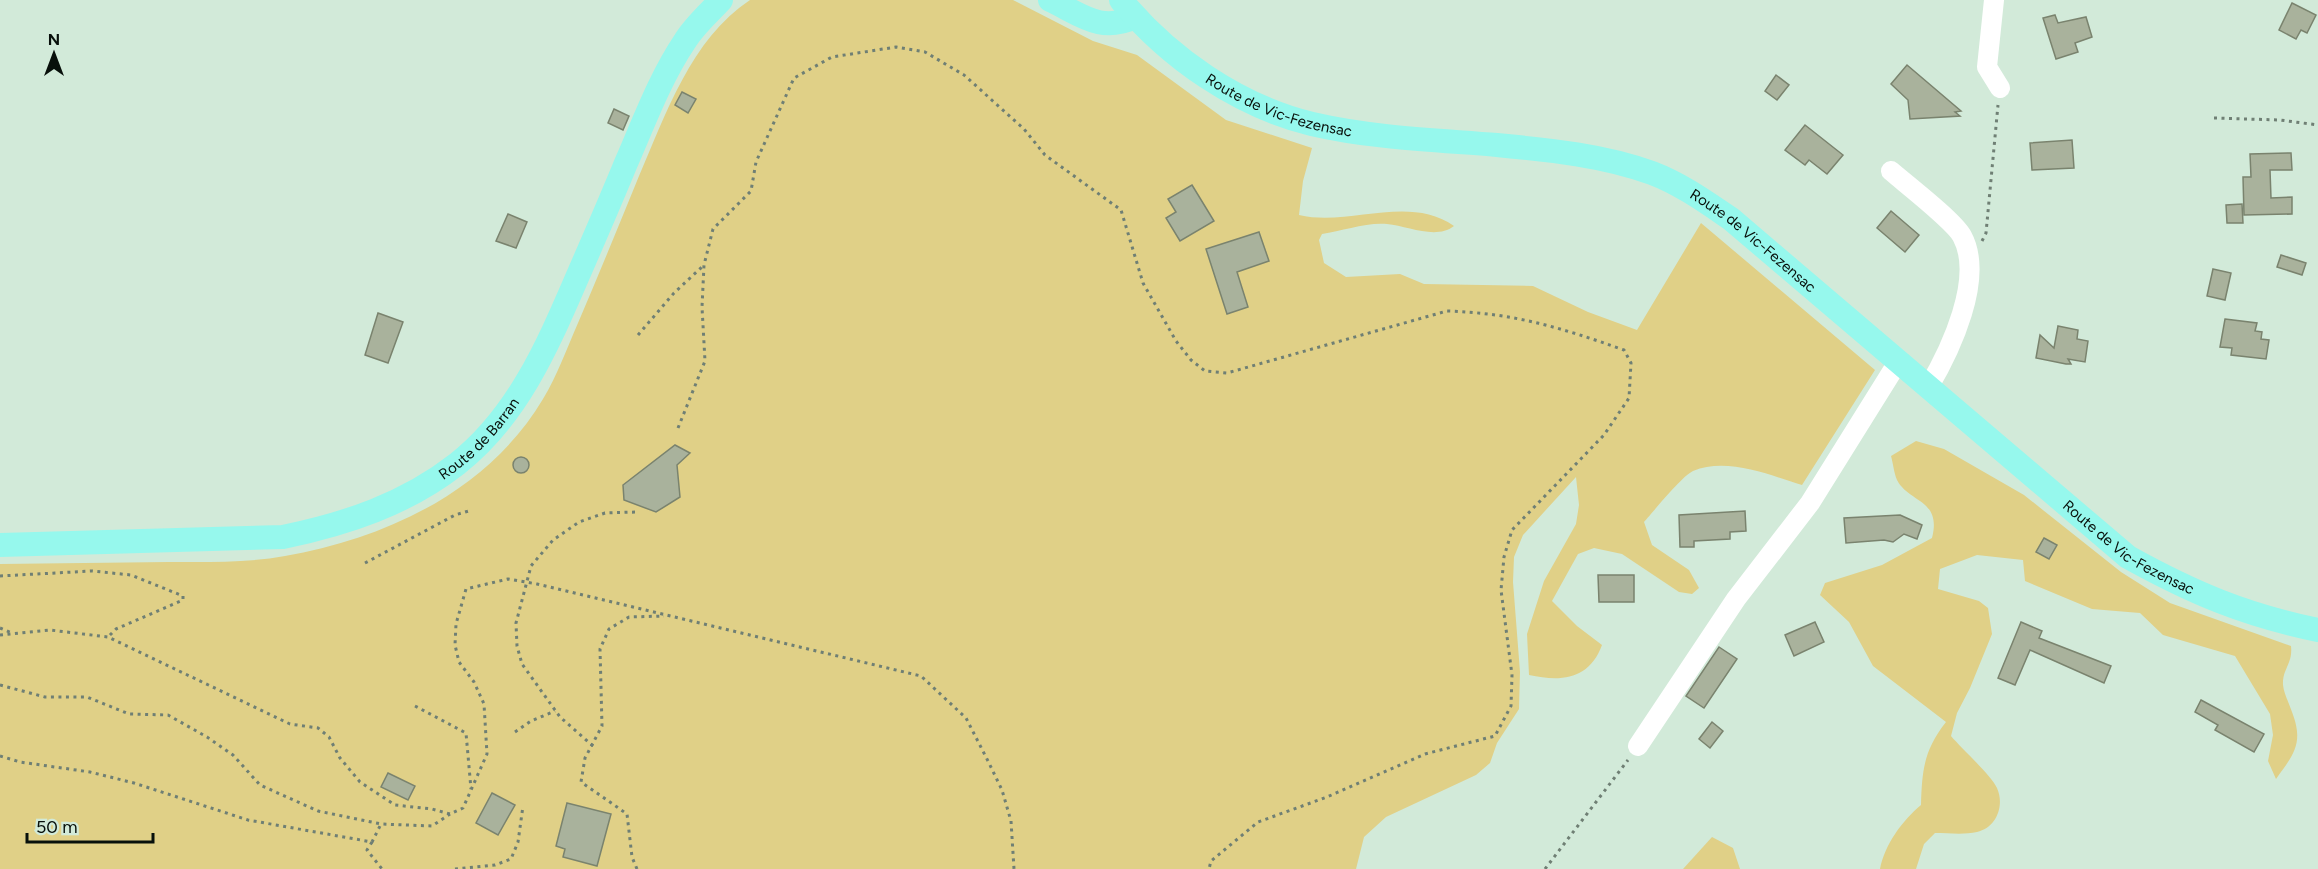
<svg xmlns="http://www.w3.org/2000/svg" width="2318" height="869" viewBox="0 0 2318 869" font-family="Figtree,sans-serif">
	<style>
		.green { fill: #e0d087 }
		.building { fill: #a9b29c; stroke: #7a836e; stroke-width: 1.5 }
		.lines { fill: none; stroke-linecap: round; stroke-linejoin: round }
		.path { stroke: #6f7f74; stroke-width: 3; stroke-dasharray: 3 4.5; stroke-linecap: butt }
		.minor { stroke: #fff; stroke-width: 20 }
		.major { stroke: #96f8ed; stroke-width: 24 }
		.labels { text-anchor: middle; dominant-baseline: central; stroke-width: 6; stroke-linejoin: round; paint-order: stroke }
		.street-label { font-size: 15px; fill: #08100b; stroke: #d2ead9 }
	</style>
	<rect width="100%" height="100%" fill="#d2ead9"/>
	<g class="green">
		<path d="M 750,0 L 1013,0 L 1093,41 L 1137,55 L 1226,120 L 1312,148 L 1303,181 L 1299,215 C 1349,227 1408,194 1454,226 C 1436,240 1408,226 1387,224 C 1367,222 1342,231 1322,234 L 1319,240 L 1324,263 L 1346,277 L 1400,274 L 1424,284 L 1533,286 L 1588,312 L 1637,330 L 1701,223 L 1875,370 L 1802,485 C 1769,475 1727,457 1693,471 C 1682,476 1653,512 1644,522 L 1652,545 L 1689,570 L 1699,588 L 1692,594 L 1679,592 L 1622,554 L 1594,548 L 1578,554 L 1552,601 L 1577,626 L 1602,645 C 1589,680 1561,682 1529,675 L 1527,634 L 1544,581 L 1576,524 L 1579,505 L 1576,477 L 1523,535 L 1514,557 L 1513,582 L 1520,672 L 1519,709 L 1497,743 L 1490,763 L 1476,775 L 1386,817 L 1364,837 L 1356,869 L 0,869 L 0,564 C 56,563 113,563 169,562 C 207,562 247,563 285,556 C 387,538 488,491 543,399 C 557,376 567,348 578,323 C 599,274 619,225 639,176 C 666,114 691,39 750,0 Z"/>
		<path d="M 1916,441 L 1944,449 L 2024,495 L 2121,572 L 2170,603 L 2291,646 C 2293,664 2282,669 2283,685 C 2284,694 2289,703 2292,712 C 2304,743 2294,754 2276,779 L 2268,761 L 2273,735 L 2270,714 L 2235,656 L 2163,635 L 2140,613 L 2092,609 L 2025,581 L 2023,560 L 1977,555 L 1940,569 L 1938,589 L 1979,601 L 1988,608 L 1992,634 L 1970,688 L 1957,713 L 1951,736 C 1961,748 1991,775 1997,788 C 2005,806 1996,828 1977,832 C 1964,835 1948,833 1935,833 L 1924,844 L 1916,869 L 1880,869 C 1885,844 1902,821 1921,805 C 1922,770 1924,750 1946,722 L 1873,666 L 1849,622 L 1820,595 L 1825,583 L 1882,565 L 1932,538 C 1942,499 1909,503 1897,480 C 1894,473 1893,463 1891,456 Z"/>
		<path d="M 1712,837 L 1733,848 L 1740,869 L 1683,869 Z"/>
	</g>
	<g class="building">
		<path d="M 2292,3 L 2316,15 L 2307,33 L 2301,30 L 2296,39 L 2279,30 Z"/>
		<path d="M 2055,15 L 2058,23 L 2086,17 L 2092,37 L 2075,43 L 2078,52 L 2056,59 L 2043,18 Z"/>
		<path d="M 1907,65 L 1961,111 L 1955,112 L 1960,116 L 1910,119 L 1908,100 L 1891,84 Z"/>
		<path d="M 1776,75 L 1789,85 L 1777,100 L 1765,91 Z"/>
		<path d="M 682,92 L 696,99 L 688,113 L 675,105 Z"/>
		<path d="M 614,109 L 629,116 L 623,130 L 608,123 Z"/>
		<path d="M 1805,125 L 1843,155 L 1827,174 L 1809,160 L 1805,165 L 1785,150 Z"/>
		<path d="M 2072,140 L 2074,168 L 2032,170 L 2030,143 Z"/>
		<path d="M 2291,153 L 2292,170 L 2270,170 L 2271,198 L 2292,197 L 2292,214 L 2244,215 L 2243,177 L 2251,177 L 2250,154 Z"/>
		<path d="M 1192,185 L 1214,221 L 1180,241 L 1166,218 L 1176,212 L 1168,199 Z"/>
		<path d="M 2242,204 L 2243,223 L 2227,223 L 2226,205 Z"/>
		<path d="M 1891,211 L 1919,235 L 1905,252 L 1877,228 Z"/>
		<path d="M 508,214 L 527,222 L 516,248 L 496,241 Z"/>
		<path d="M 1259,232 L 1269,261 L 1237,272 L 1248,307 L 1227,314 L 1206,249 Z"/>
		<path d="M 2281,255 L 2306,263 L 2302,275 L 2277,267 Z"/>
		<path d="M 2213,269 L 2231,273 L 2225,300 L 2207,296 Z"/>
		<path d="M 378,313 L 403,322 L 388,363 L 365,355 Z"/>
		<path d="M 2225,319 L 2257,323 L 2255,331 L 2262,332 L 2261,339 L 2269,340 L 2266,359 L 2231,355 L 2232,348 L 2220,347 Z"/>
		<path d="M 2058,326 L 2078,330 L 2077,339 L 2088,341 L 2085,362 L 2068,359 L 2071,364 L 2066,364 L 2036,358 L 2040,335 L 2054,348 Z"/>
		<path d="M 675,445 L 690,453 L 677,465 L 680,497 L 656,512 L 624,500 L 623,485 Z"/>
		<circle cx="521" cy="465" r="8"/>
		<path d="M 1745,511 L 1746,531 L 1730,532 L 1730,539 L 1694,541 L 1694,547 L 1680,547 L 1679,515 Z"/>
		<path d="M 1900,515 L 1922,525 L 1917,539 L 1904,534 L 1893,542 L 1884,540 L 1846,543 L 1844,518 Z"/>
		<path d="M 2044,538 L 2057,545 L 2049,559 L 2036,552 Z"/>
		<path d="M 1598,575 L 1634,575 L 1634,602 L 1599,602 Z"/>
		<path d="M 1815,622 L 1824,642 L 1794,656 L 1785,635 Z"/>
		<path d="M 2021,622 L 2042,631 L 2039,638 L 2111,666 L 2104,683 L 2030,650 L 2015,685 L 1998,678 Z"/>
		<path d="M 1719,647 L 1737,659 L 1704,708 L 1686,696 Z"/>
		<path d="M 2201,700 L 2264,734 L 2254,752 L 2215,730 L 2218,725 L 2195,712 Z"/>
		<path d="M 1712,722 L 1723,731 L 1710,748 L 1699,739 Z"/>
		<path d="M 388,773 L 415,786 L 408,800 L 381,787 Z"/>
		<path d="M 492,793 L 515,805 L 498,835 L 476,823 Z"/>
		<path d="M 567,803 L 611,814 L 597,866 L 563,857 L 565,849 L 556,846 Z"/>
	</g>
	<g class="lines">
		<g class="path">
			<path d="M 2214,118 L 2280,120 L 2318,125"/>
			<path d="M 1982,241 L 1986,233 L 1998,105"/>
			<path d="M 638,335 L 674,293 L 704,265"/>
			<path d="M 678,428 L 705,361 L 702,307 L 704,265 L 713,229 L 751,191 L 756,162 L 794,78 L 832,57 L 896,47 L 925,52 L 964,75 L 1024,129 L 1045,155 L 1121,210 L 1143,283 L 1176,341 L 1191,360 L 1205,371 L 1227,373 L 1447,311 C 1514,313 1562,328 1624,350 L 1631,363 L 1629,398 L 1604,435 L 1512,530 L 1504,557 L 1501,590 L 1512,675 L 1511,706 L 1495,736 L 1425,754 L 1327,797 L 1258,822 L 1211,861 L 1209,869"/>
			<path d="M 365,563 L 455,515 L 472,510"/>
			<path d="M 0,576 L 92,571 L 131,575 L 183,596 L 183,600 L 116,629 L 108,637"/>
			<path d="M 0,628 L 12,633"/>
			<path d="M 0,635 L 50,630 L 108,637 L 290,724 L 318,728 L 329,737 L 340,758 L 360,782 L 395,805 L 432,809 L 450,814 L 463,808 L 487,754 L 484,704 L 474,682 L 459,662 L 455,645 L 456,624 L 466,589 L 508,579 L 537,584 L 921,676 L 966,718 L 988,761 L 1002,790 L 1011,821 L 1014,869"/>
			<path d="M 0,685 L 45,697 L 87,697 L 129,714 L 168,715 L 207,737 L 233,755 L 260,785 L 318,811 L 381,824 L 432,826 L 450,814"/>
			<path d="M 415,706 L 466,733 L 471,789"/>
			<path d="M 515,732 L 531,721 L 555,711"/>
			<path d="M 593,746 L 560,717 L 522,664 L 517,646 L 516,623 L 531,566 L 553,540 L 579,522 L 605,513 L 636,512"/>
			<path d="M 0,756 L 20,762 L 90,772 L 134,783 L 248,820 L 372,842 L 381,824"/>
			<path d="M 372,842 L 367,850 L 382,869"/>
			<path d="M 455,869 L 495,865 L 511,859 L 518,842 L 523,806"/>
			<path d="M 637,869 L 632,857 L 627,814 L 581,782 L 585,758 L 602,726 L 600,649 L 609,629 L 629,617 L 664,616"/>
			<path d="M 1545,869 L 1628,760"/>
		</g>
		<g class="minor">
			<path d="M 1994,0 L 1987,67 L 2000,88"/>
			<path d="M 1891,171 C 1906,184 1954,221 1962,236 C 1985,278 1950,351 1928,388"/>
			<path d="M 1638,746 L 1736,599 L 1810,503 L 1898,362"/>
		</g>
		<g class="major">
			<path d="M 1050,0 C 1082,15 1100,33 1135,17"/>
			<path id="s1" d="M 1121,0 C 1169,58 1238,106 1312,124 C 1372,138 1436,140 1497,145 C 1549,150 1603,155 1652,173 C 1681,184 1706,202 1731,219 L 2128,557 C 2193,593 2245,615 2318,630"/>
			<path id="s2" d="M 0,545 L 283,537 C 346,524 406,504 457,464 C 517,417 547,347 576,280 C 593,241 610,202 626,163 C 644,122 660,78 685,41 C 694,26 709,13 721,0"/>
		</g>
	</g>
	<g class="labels">
		<g class="street-label">
			<text stroke="none"><textPath href="#s1" startOffset="194">Route de Vic-Fezensac</textPath></text>
			<text stroke="none"><textPath href="#s1" startOffset="698">Route de Vic-Fezensac</textPath></text>
			<text stroke="none"><textPath href="#s2" startOffset="507">Route de Barran</textPath></text>
			<text stroke="none"><textPath href="#s1" startOffset="1184">Route de Vic-Fezensac</textPath></text>
		</g>
	</g>
	<g transform="translate(54 54)" stroke="#d2ead9" stroke-width="4.5" paint-order="stroke">
	<path d="M0-4.5L10 22L0 15L-10 22Z" fill="#08100b"/>
	<text y="-9" font-size="16" font-weight="bold" text-anchor="middle" fill="#08100b">N</text>
	</g>
	<path d="M27 833v9h126v-9" fill="none" stroke="#08100b" stroke-width="3"/>
	<text x="36" y="833" font-size="18" fill="#08100b" stroke="#d2ead9" stroke-width="4.5" paint-order="stroke">50 m</text>
</svg>
